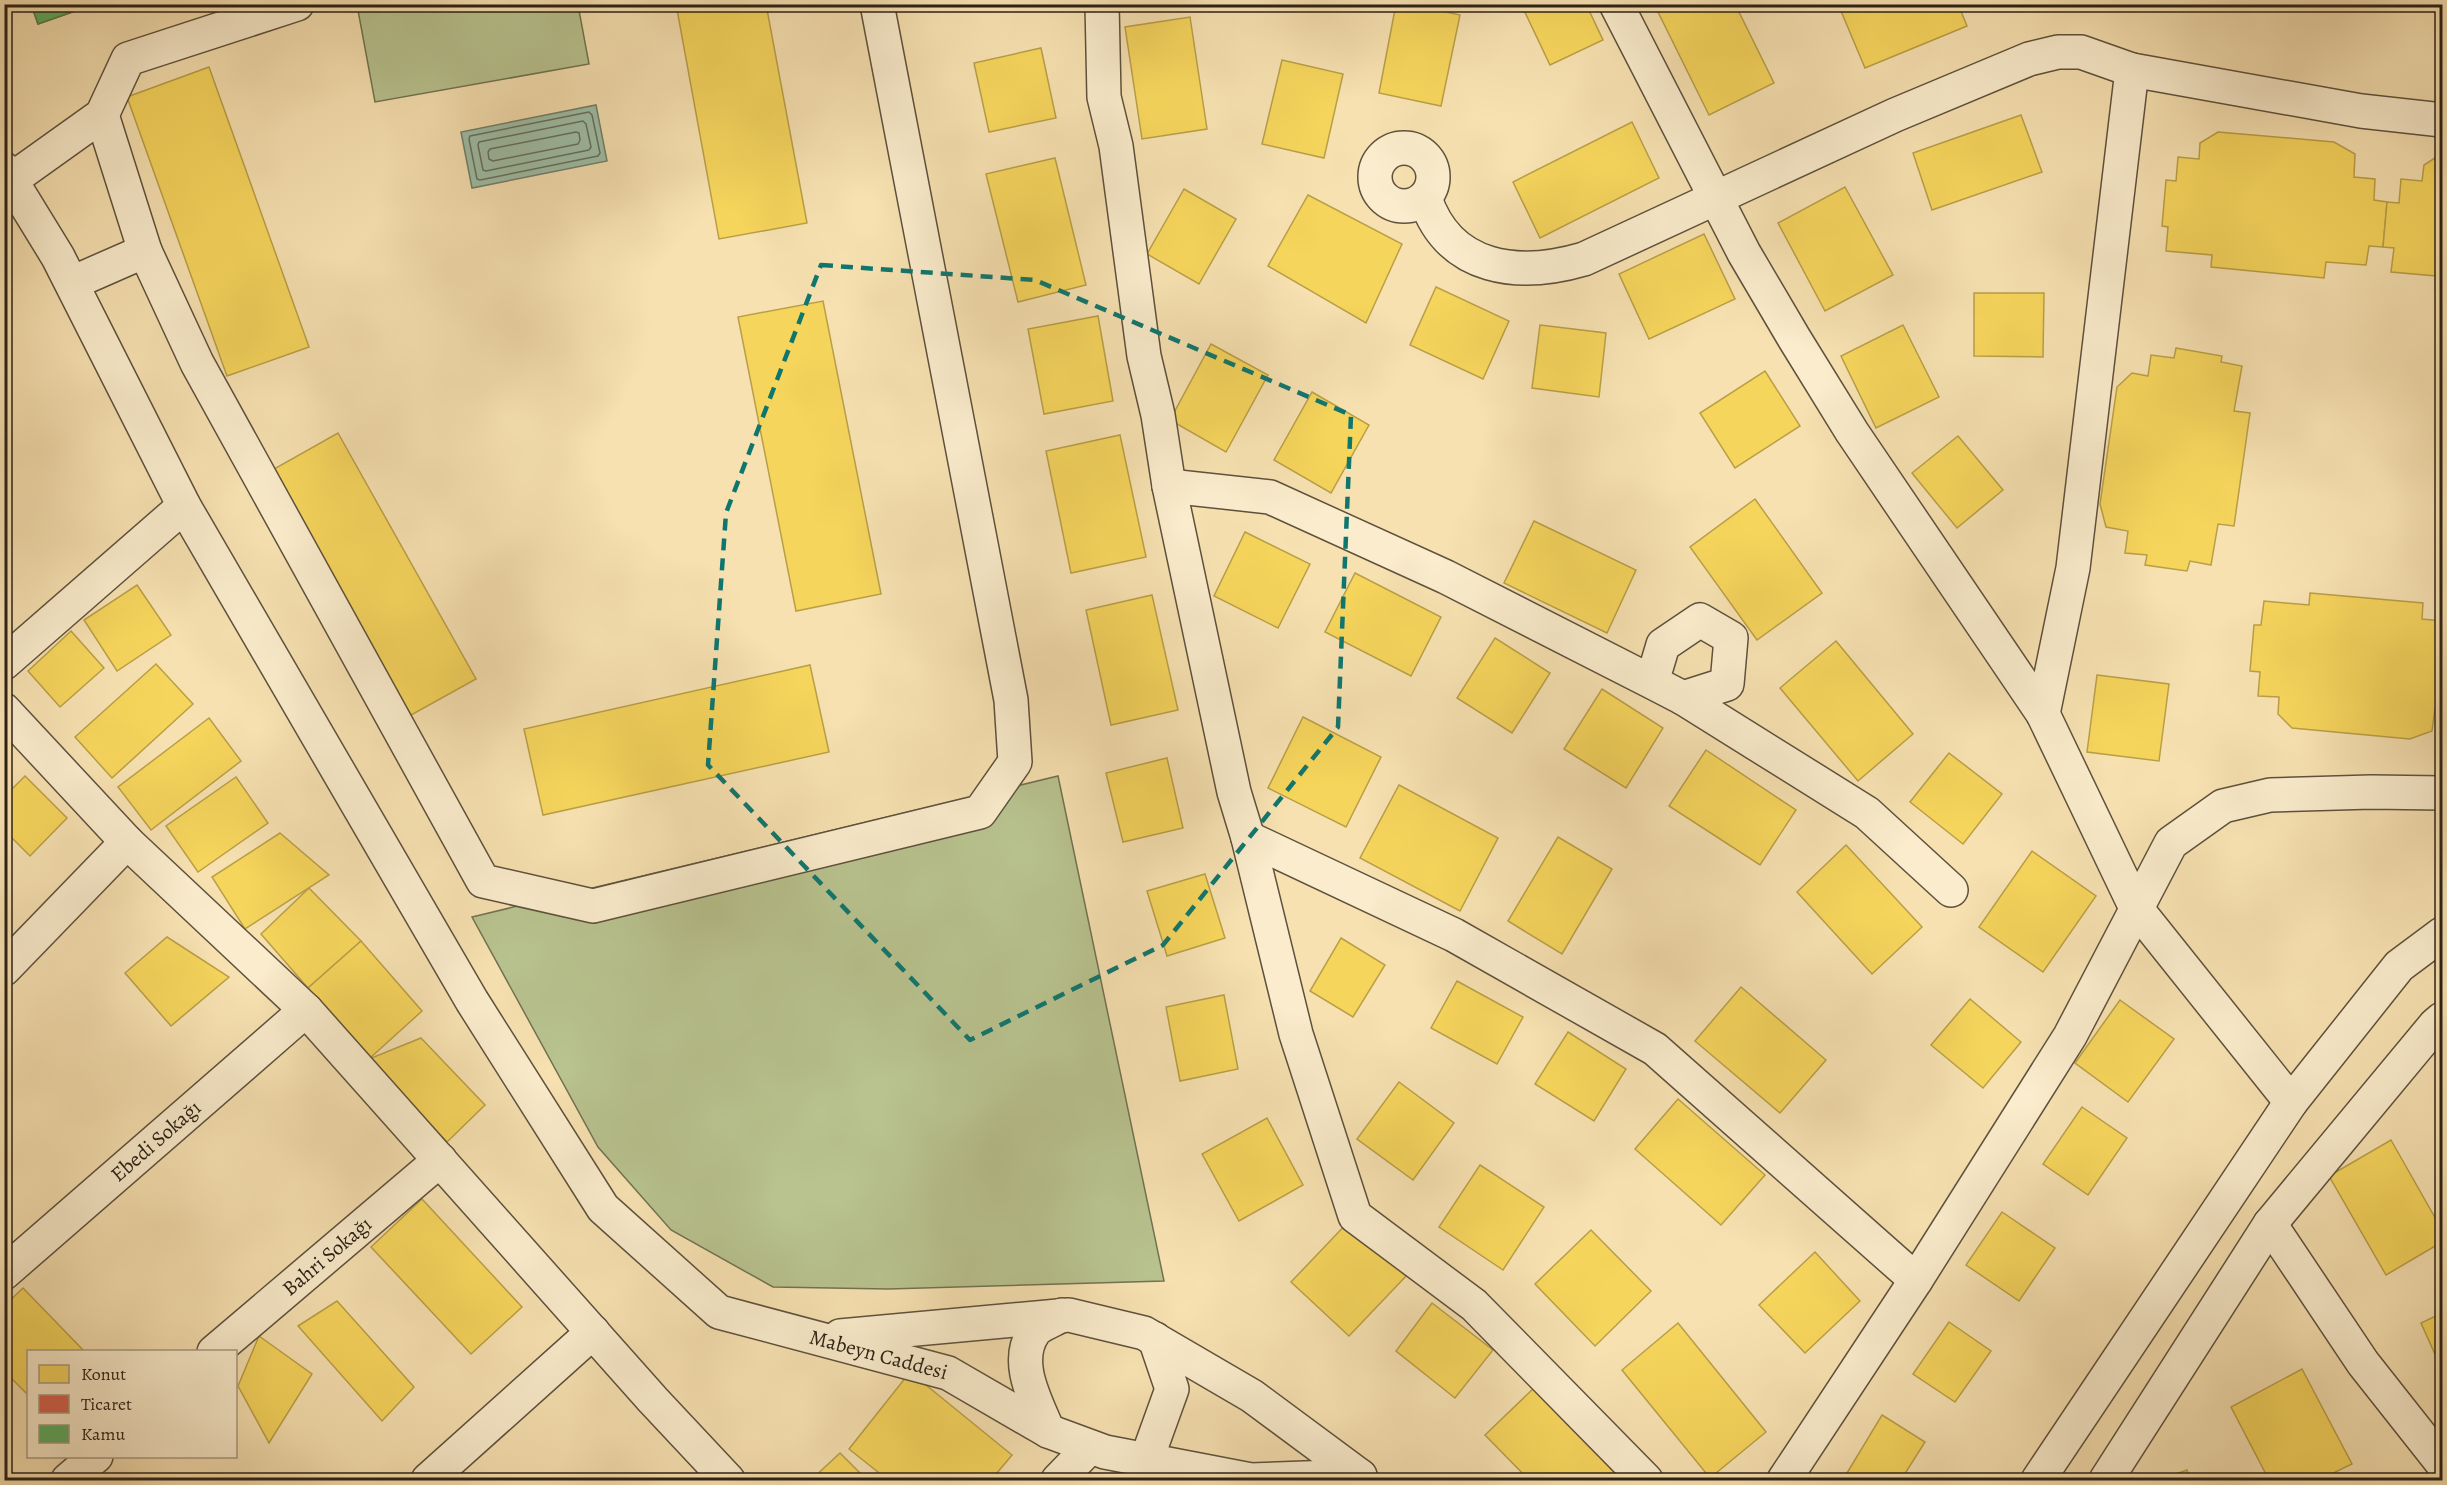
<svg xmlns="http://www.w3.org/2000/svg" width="2447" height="1485" viewBox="0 0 2447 1485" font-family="Alegreya,serif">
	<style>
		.green { fill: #b8c38f; stroke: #727252; stroke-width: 1.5 }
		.water { fill: #9ebea6; stroke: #707f6c; stroke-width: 1.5 }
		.homes { fill: #f6d55c; stroke: #b99f47; stroke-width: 1.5 }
		.shops { fill: #d6604d; stroke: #a34d3c; stroke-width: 1.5 }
		.public { fill: #5aae61; stroke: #4c844a; stroke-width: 1.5 }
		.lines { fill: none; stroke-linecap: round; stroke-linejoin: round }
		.shore { stroke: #64705e; stroke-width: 1.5 }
		.minor-casing { stroke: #5e513d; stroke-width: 36 }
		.minor { stroke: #faeccc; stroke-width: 33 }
		.marked { fill: none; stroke: #0f766e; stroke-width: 4.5; stroke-dasharray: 12 8; stroke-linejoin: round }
		.labels { text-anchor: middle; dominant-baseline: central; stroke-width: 6; stroke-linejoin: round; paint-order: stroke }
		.street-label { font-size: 21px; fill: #2b2116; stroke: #faeccc }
	</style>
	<rect width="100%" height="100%" fill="#f7e1b1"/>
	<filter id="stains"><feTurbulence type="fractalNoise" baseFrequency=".00333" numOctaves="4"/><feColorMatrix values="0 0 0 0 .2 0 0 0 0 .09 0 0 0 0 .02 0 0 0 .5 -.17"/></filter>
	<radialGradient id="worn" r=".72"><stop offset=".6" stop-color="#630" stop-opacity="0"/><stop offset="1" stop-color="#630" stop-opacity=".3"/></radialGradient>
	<g class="green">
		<path d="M 357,5 L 578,5 L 589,64 L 375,102 Z"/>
		<path d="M 1058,776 L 1164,1281 L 888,1289 L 773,1287 L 671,1230 L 598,1147 L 472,917 Z"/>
	</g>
	<path class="water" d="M 596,105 L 607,161 L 472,188 L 461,132 Z"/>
	<g class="homes">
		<path d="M 676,4 L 766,4 L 807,223 L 719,239 Z"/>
		<rect x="981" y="4" width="60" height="6"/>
		<path d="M 1396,4 L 1410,4 L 1460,15 L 1441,106 L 1379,93 Z"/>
		<path d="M 1521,4 L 1586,4 L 1603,40 L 1550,65 Z"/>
		<path d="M 1672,4 L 1735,4 L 1774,83 L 1709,115 L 1658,12 Z"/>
		<path d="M 1838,4 L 1958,4 L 1967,26 L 1865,68 Z"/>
		<path d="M 1190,17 L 1207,129 L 1142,139 L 1125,27 Z"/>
		<path d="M 1041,48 L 1056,118 L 989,132 L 974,63 Z"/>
		<path d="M 1282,60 L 1343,74 L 1324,158 L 1262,144 Z"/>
		<path d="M 209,67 L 309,347 L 227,376 L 127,97 Z"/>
		<path d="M 2021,115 L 2042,172 L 1932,210 L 1913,153 Z"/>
		<path d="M 1632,122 L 1659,178 L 1540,238 L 1513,182 Z"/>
		<path d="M 2218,132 L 2334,142 L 2355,154 L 2354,177 L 2375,179 L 2374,200 L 2387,202 L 2383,247 L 2369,246 L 2366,265 L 2326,262 L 2324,278 L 2211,267 L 2212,255 L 2166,251 L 2168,227 L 2162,226 L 2166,180 L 2176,181 L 2178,157 L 2199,159 L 2200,143 Z"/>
		<path d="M 2441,154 L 2442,154 L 2442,290 L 2435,289 L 2436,276 L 2391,272 L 2394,248 L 2383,247 L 2387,202 L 2399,203 L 2401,179 L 2422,181 L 2424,165 Z"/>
		<path d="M 1055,158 L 1086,285 L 1018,302 L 986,174 Z"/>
		<path d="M 1845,187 L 1893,275 L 1825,311 L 1778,223 Z"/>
		<path d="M 1184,189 L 1236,219 L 1199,284 L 1147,254 Z"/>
		<path d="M 1308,195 L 1402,244 L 1366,323 L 1268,266 Z"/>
		<path d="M 1704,234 L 1735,299 L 1649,339 L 1619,274 Z"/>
		<path d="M 1436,287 L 1509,321 L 1483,379 L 1410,345 Z"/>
		<path d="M 1974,293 L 2044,293 L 2043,357 L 1974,356 Z"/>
		<path d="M 823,301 L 881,594 L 796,611 L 738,317 Z"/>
		<path d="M 1098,316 L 1113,401 L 1044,414 L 1028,329 Z"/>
		<path d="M 1540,325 L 1606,333 L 1599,397 L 1532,388 Z"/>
		<path d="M 1903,325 L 1939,397 L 1876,428 L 1841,356 Z"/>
		<path d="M 1211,344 L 1268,375 L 1226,452 L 1170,420 Z"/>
		<path d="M 2176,348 L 2222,356 L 2221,362 L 2242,366 L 2234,411 L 2250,413 L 2234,526 L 2218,524 L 2211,565 L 2190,561 L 2187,571 L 2145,565 L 2147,555 L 2125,553 L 2128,531 L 2106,527 L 2100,504 L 2117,387 L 2132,373 L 2148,376 L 2151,355 L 2174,358 Z"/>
		<path d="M 1765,371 L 1800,426 L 1735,468 L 1700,413 Z"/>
		<path d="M 1312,392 L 1369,425 L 1331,493 L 1274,460 Z"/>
		<path d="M 338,433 L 476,679 L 404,719 L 267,473 Z"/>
		<path d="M 1120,435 L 1146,557 L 1071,573 L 1046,451 Z"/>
		<path d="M 1958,436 L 2003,490 L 1957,528 L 1912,473 Z"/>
		<path d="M 1755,499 L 1822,593 L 1757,640 L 1690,547 Z"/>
		<path d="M 1534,521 L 1636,570 L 1607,633 L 1504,583 Z"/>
		<path d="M 1245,532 L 1310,564 L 1278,628 L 1214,596 Z"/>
		<path d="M 1355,573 L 1441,617 L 1411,676 L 1325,632 Z"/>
		<path d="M 137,585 L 171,635 L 117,671 L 84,620 Z"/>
		<path d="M 2310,593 L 2423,603 L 2422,619 L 2442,621 L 2442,709 L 2435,708 L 2432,731 L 2410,739 L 2292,728 L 2278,714 L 2279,697 L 2258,696 L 2260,672 L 2250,671 L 2254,625 L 2261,625 L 2264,601 L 2309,605 Z"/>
		<path d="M 1152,595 L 1178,710 L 1111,725 L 1086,610 Z"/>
		<path d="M 71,631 L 104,668 L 60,707 L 28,671 Z"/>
		<path d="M 1495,638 L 1550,673 L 1512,733 L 1457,698 Z"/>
		<path d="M 1836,641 L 1913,734 L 1858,781 L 1780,688 Z"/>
		<path d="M 156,664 L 193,704 L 112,778 L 75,737 Z"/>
		<path d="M 810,665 L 829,752 L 543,815 L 524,729 Z"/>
		<path d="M 2097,675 L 2169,684 L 2159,761 L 2087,752 Z"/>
		<path d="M 1602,689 L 1663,728 L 1626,788 L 1564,749 Z"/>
		<path d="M 1303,717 L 1381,757 L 1346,827 L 1268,788 Z"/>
		<path d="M 209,718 L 241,761 L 151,830 L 118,787 Z"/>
		<path d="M 1706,750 L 1796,810 L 1760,865 L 1669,806 Z"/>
		<path d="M 1949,753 L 2002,794 L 1963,844 L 1910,802 Z"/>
		<path d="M 1167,758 L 1183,828 L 1123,842 L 1106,773 Z"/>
		<path d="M 25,776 L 67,818 L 30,856 L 4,830 L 4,797 Z"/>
		<path d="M 236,777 L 268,823 L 198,872 L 166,826 Z"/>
		<path d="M 1399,785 L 1498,838 L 1460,911 L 1360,858 Z"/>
		<path d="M 280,833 L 329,875 L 245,929 L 212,877 Z"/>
		<path d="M 1558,837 L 1612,869 L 1562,954 L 1508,921 Z"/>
		<path d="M 1846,845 L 1922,927 L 1872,974 L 1797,892 Z"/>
		<path d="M 2032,851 L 2096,896 L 2043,972 L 1979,927 Z"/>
		<path d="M 1205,874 L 1225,938 L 1167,956 L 1147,891 Z"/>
		<path d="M 309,888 L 361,941 L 308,988 L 261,934 Z"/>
		<path d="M 167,937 L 229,977 L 171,1026 L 125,973 Z"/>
		<path d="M 1341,938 L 1385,965 L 1353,1017 L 1310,991 Z"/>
		<path d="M 361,941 L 422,1011 L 369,1059 L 308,988 Z"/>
		<path d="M 1457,981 L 1523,1017 L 1497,1064 L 1431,1028 Z"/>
		<path d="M 1741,987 L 1826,1060 L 1780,1113 L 1695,1041 Z"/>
		<path d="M 1224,995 L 1238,1069 L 1180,1081 L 1166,1007 Z"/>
		<path d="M 1970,999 L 2021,1042 L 1983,1088 L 1931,1045 Z"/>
		<path d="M 2120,1000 L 2174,1039 L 2128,1102 L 2075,1063 Z"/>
		<path d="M 1568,1032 L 1626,1069 L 1594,1121 L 1535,1084 Z"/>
		<path d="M 421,1038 L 485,1105 L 447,1142 L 369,1059 Z"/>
		<path d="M 1399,1082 L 1454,1123 L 1413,1180 L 1357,1139 Z"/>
		<path d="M 1678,1099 L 1765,1175 L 1721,1225 L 1635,1149 Z"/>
		<path d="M 2082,1107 L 2127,1138 L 2088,1195 L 2043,1164 Z"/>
		<path d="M 1267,1118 L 1303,1185 L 1239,1221 L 1202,1154 Z"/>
		<path d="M 2391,1140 L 2442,1230 L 2442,1242 L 2386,1275 L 2329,1176 Z"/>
		<path d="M 1480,1165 L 1544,1207 L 1503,1270 L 1439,1227 Z"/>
		<path d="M 422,1199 L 522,1307 L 471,1354 L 371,1247 Z"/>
		<path d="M 2002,1212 L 2055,1248 L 2019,1301 L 1966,1265 Z"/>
		<path d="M 1351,1219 L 1409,1273 L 1349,1336 L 1291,1282 Z"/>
		<path d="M 1591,1230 L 1651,1291 L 1595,1346 L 1535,1284 Z"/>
		<path d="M 1815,1252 L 1860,1301 L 1805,1353 L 1759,1305 Z"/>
		<path d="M 23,1288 L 85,1352 L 28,1352 L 28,1395 L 4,1371 L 4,1306 Z"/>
		<path d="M 337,1301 L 414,1387 L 382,1421 L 298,1326 Z"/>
		<path d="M 1432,1303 L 1493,1350 L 1455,1398 L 1396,1351 Z"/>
		<path d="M 2442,1313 L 2442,1370 L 2421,1323 Z"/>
		<path d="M 1949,1322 L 1991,1351 L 1955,1402 L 1913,1374 Z"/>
		<path d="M 1678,1323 L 1766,1432 L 1710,1478 L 1622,1370 Z"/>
		<path d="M 259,1336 L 312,1374 L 269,1443 L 238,1386 Z"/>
		<path d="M 2302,1369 L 2352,1464 L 2319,1480 L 2269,1480 L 2231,1407 Z"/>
		<path d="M 910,1372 L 1012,1455 L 991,1480 L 888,1480 L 849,1449 Z"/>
		<path d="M 1535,1387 L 1616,1472 L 1607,1480 L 1529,1480 L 1485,1435 Z"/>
		<path d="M 1882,1415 L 1925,1442 L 1901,1480 L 1849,1480 L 1844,1478 Z"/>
		<path d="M 840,1453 L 867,1480 L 811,1480 Z"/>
		<path d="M 2187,1470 L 2190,1480 L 2159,1480 Z"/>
	</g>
	<path class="shops" d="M 31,4 L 95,4 L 38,24 Z"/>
	<path class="public" d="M 31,4 L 95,4 L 38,24 Z"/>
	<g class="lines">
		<g class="shore">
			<path d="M 589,112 L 592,115 L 600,153 L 598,156 L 480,180 L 477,179 L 469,139 L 470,136 Z"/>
			<path d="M 583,121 L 586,124 L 591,147 L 589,150 L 486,171 L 483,170 L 478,145 L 479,142 Z"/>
			<path d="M 576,132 L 579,133 L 580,140 L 578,144 L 493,161 L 489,159 L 488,152 L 490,149 Z"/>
		</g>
		<g class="minor-casing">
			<g id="minor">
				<path d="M 1102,4 L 1104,97 L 1116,146 L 1144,356 L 1158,415 L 1169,486 L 1234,792 L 1248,838 L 1296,1034 L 1355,1216 L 1474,1305 L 1646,1480"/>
				<path d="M 1616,4 L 1744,253 L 1794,338 L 1852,432 L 2043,714 L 2136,908 L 2291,1102"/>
				<path d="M 102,115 L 145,251"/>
				<circle cx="1404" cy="177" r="29"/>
				<path id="s1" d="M 4,169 L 58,257 L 184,506 L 472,1001 L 603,1208 L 719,1312 L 948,1373 L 1048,1431 L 1105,1452 L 1251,1480 L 1360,1476"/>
				<path d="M 11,180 L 102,115 L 128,59 L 297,4"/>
				<path d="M 1425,198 C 1449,271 1519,278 1584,259 L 1895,115 L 2029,59 L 2058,52 L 2081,52 L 2132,70"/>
				<path d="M 72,283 L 145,251 L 197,363 L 483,881 L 593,906 L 980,812 L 1015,762 L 1011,700 L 877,4"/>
				<path d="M 1169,486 L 1270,497 L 1446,577 L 1652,682 L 1683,698 L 1727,684 L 1731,638 L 1700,620 L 1663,645 L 1652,682"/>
				<path d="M 4,663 L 184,506"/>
				<path d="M 1683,698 L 1867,813 L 1951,890"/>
				<path d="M 4,710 L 127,842 L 306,1010 L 653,1400 L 728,1480"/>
				<path d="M 2043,714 L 2073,568 L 2132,70 L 2361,111 L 2442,120"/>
				<path d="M 1248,838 L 1454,935 L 1655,1049 L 1916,1280"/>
				<path d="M 4,969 L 127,842"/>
				<path d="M 2270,1224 L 2363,1363 L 2442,1463"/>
				<path id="s2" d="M 4,1273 L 306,1010"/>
				<path d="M 840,1336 L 1069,1315 L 1144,1333 L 1252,1396 L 1360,1476 L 1361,1480"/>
				<path id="s3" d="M 214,1352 L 440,1160"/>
				<path d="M 1048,1431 C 1036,1401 1013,1362 1034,1332 C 1039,1325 1054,1320 1062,1315"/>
				<path d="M 1146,1461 L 1172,1389 L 1155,1339"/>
				<path d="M 68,1480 L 96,1456"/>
				<path d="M 428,1480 L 593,1332"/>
				<path d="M 1058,1480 L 1090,1447"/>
				<path d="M 1784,1480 L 1916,1280 L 2070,1036 L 2171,843 L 2223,806 L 2270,795 L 2371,792 L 2442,793"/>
				<path d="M 2038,1480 L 2291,1102 L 2399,966 L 2442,934"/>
				<path d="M 2106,1480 L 2270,1224 L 2435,1025 L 2442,1019"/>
			</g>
		</g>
		<use href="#minor" class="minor"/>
	</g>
	<path class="marked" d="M 821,265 L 1035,280 L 1351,415 L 1338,727 L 1163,945 L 970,1040 L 708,765 L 726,513 Z"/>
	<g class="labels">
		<g class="street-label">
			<text stroke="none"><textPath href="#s2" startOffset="201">Ebedi Sokağı</textPath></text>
			<text stroke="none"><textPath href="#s3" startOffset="148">Bahri Sokağı</textPath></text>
			<text stroke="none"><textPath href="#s1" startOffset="1521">Mabeyn Caddesi</textPath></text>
		</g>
	</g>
	<rect width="2447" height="1485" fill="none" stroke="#f7e1b1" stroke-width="24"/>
	<rect x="6" y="6" width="2435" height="1473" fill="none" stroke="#2b2116" stroke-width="3"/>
	<rect x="12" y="12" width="2423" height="1461" fill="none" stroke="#2b2116" stroke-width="1.5"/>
	<rect x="27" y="1350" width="210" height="108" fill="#faeccc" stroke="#a79b83" stroke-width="1.5"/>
	<rect x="39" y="1365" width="30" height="18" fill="#f6d55c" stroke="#a79b83" stroke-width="1.5"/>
	<text x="81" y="1380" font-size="18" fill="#2b2116">Konut</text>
	<rect x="39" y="1395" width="30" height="18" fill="#d6604d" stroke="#a79b83" stroke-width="1.5"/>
	<text x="81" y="1410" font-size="18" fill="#2b2116">Ticaret</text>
	<rect x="39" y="1425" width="30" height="18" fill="#5aae61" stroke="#a79b83" stroke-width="1.5"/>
	<text x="81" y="1440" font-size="18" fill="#2b2116">Kamu</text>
	<rect width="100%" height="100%" filter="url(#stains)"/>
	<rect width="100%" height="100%" fill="url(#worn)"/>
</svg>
